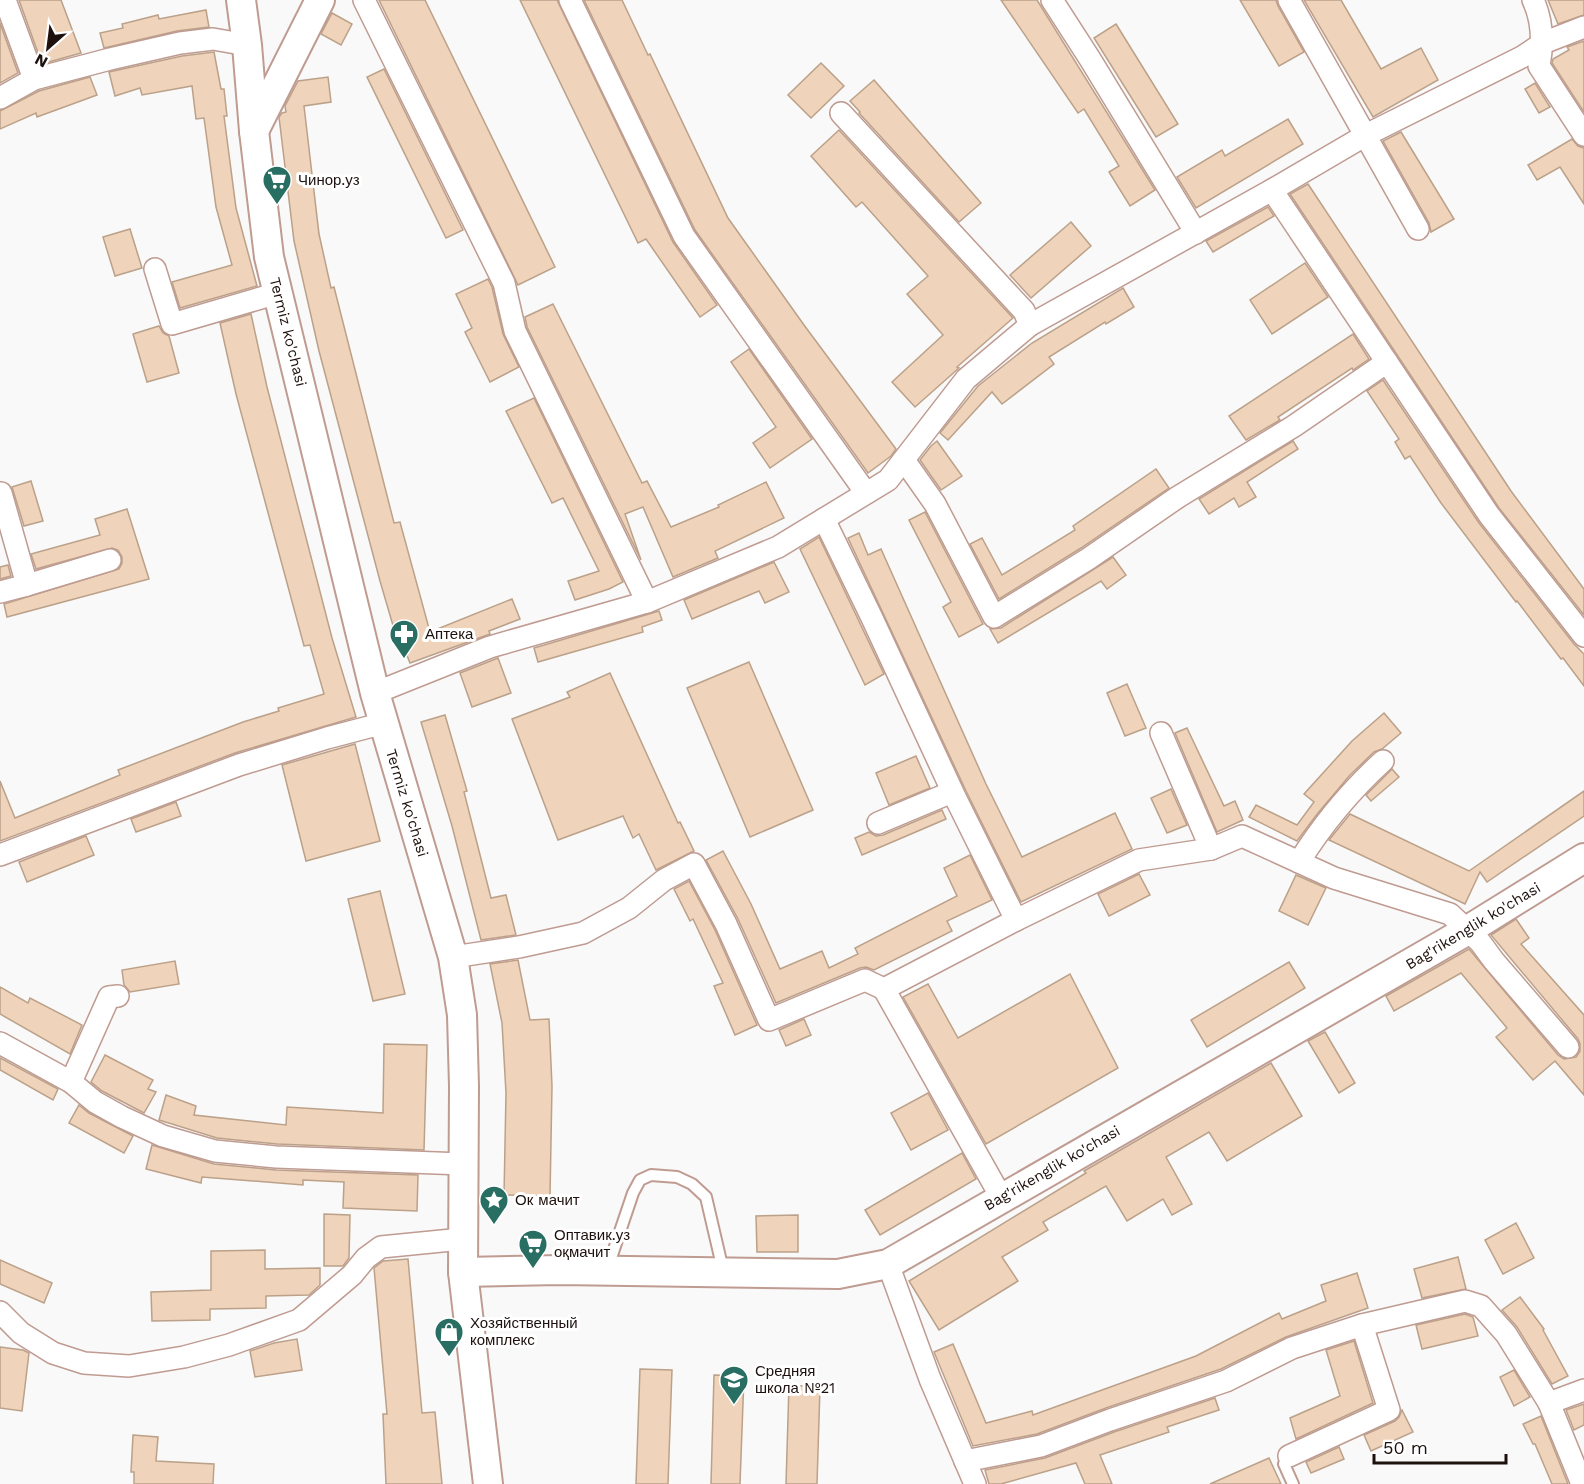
<svg xmlns="http://www.w3.org/2000/svg" width="1584" height="1484" viewBox="0 0 1584 1484" font-family="'Work Sans',sans-serif">
	<style>
		.building { fill: #efd3ba; stroke: #bba189; stroke-width: 1.5 }
		.lines { fill: none; stroke-linecap: round; stroke-linejoin: round }
		.service-casing { stroke: #bf9b91; stroke-width: 14 }
		.minor-casing { stroke: #bf9b91; stroke-width: 24 }
		.secondary-casing { stroke: #bf9b91; stroke-width: 32 }
		.service { stroke: #fff; stroke-width: 10 }
		.minor { stroke: #fff; stroke-width: 21 }
		.secondary { stroke: #fff; stroke-width: 28 }
		.labels { text-anchor: middle; dominant-baseline: central; stroke-width: 6; stroke-linejoin: round; paint-order: stroke }
		.poi-label { font-size: 15px; fill: #1d100d; stroke: #fff; text-anchor: start }
		.street-label { font-size: 15px; fill: #1d100d; stroke: #fff }
	</style>
	<rect width="100%" height="100%" fill="#f9f9f9"/>
	<g class="building">
		<path d="M 19,0 L 61,0 L 81,53 L 42,64 Z"/>
		<path d="M 379,0 L 425,0 L 555,267 L 518,285 Z"/>
		<path d="M 520,0 L 557,0 L 673,242 L 717,305 L 700,317 L 646,239 L 638,243 Z"/>
		<path d="M 584,0 L 622,0 L 648,55 L 650,54 L 728,218 L 804,325 L 896,449 L 891,456 L 868,473 L 695,230 Z"/>
		<path d="M 1001,0 L 1037,0 L 1155,190 L 1130,206 L 1109,172 L 1119,166 L 1084,109 L 1078,113 Z"/>
		<path d="M 1240,0 L 1276,0 L 1278,6 L 1304,52 L 1279,66 Z"/>
		<path d="M 1304,0 L 1341,0 L 1381,69 L 1421,48 L 1438,80 L 1373,117 Z"/>
		<path d="M 1548,0 L 1584,0 L 1584,15 L 1558,24 Z"/>
		<path d="M 206,10 L 209,27 L 177,31 L 104,48 L 100,33 L 123,28 L 122,24 L 158,15 L 159,19 Z"/>
		<path d="M 332,13 L 352,24 L 341,45 L 321,34 Z"/>
		<path d="M 0,23 L 18,73 L 0,83 Z"/>
		<path d="M 1116,24 L 1178,124 L 1156,137 L 1094,38 Z"/>
		<path d="M 1584,41 L 1584,112 L 1552,63 L 1553,59 L 1569,50 L 1567,47 Z"/>
		<path d="M 214,52 L 221,89 L 224,89 L 227,116 L 224,116 L 236,208 L 257,286 L 180,308 L 172,282 L 232,265 L 216,207 L 204,118 L 196,119 L 192,86 L 142,95 L 140,88 L 115,96 L 109,72 L 182,56 Z"/>
		<path d="M 821,63 L 844,86 L 811,118 L 788,95 Z"/>
		<path d="M 384,69 L 463,230 L 446,238 L 367,77 Z"/>
		<path d="M 90,77 L 97,95 L 37,117 L 36,113 L 0,129 L 0,111 L 39,91 Z"/>
		<path d="M 328,77 L 331,102 L 304,106 L 319,234 L 331,288 L 334,287 L 394,523 L 400,522 L 430,632 L 512,599 L 520,619 L 489,631 L 490,634 L 410,663 L 396,628 L 394,629 L 380,581 L 319,351 L 294,241 L 279,117 L 282,113 L 286,112 L 285,106 L 298,81 Z"/>
		<path d="M 874,80 L 981,203 L 959,222 L 859,113 L 860,112 L 850,101 Z"/>
		<path d="M 1535,83 L 1550,107 L 1539,113 L 1525,89 Z"/>
		<path d="M 1288,119 L 1303,144 L 1196,208 L 1177,177 L 1222,150 L 1225,156 Z"/>
		<path d="M 839,130 L 1013,318 L 957,367 L 959,368 L 915,407 L 892,382 L 943,335 L 907,294 L 928,276 L 862,202 L 856,207 L 811,156 Z"/>
		<path d="M 1401,132 L 1454,219 L 1431,232 L 1429,223 L 1383,141 Z"/>
		<path d="M 1572,139 L 1578,146 L 1584,148 L 1584,204 L 1560,167 L 1537,180 L 1528,165 Z"/>
		<path d="M 1308,184 L 1511,491 L 1584,589 L 1584,615 L 1499,508 L 1290,194 Z"/>
		<path d="M 1268,207 L 1274,216 L 1213,252 L 1206,241 Z"/>
		<path d="M 1071,222 L 1091,246 L 1031,298 L 1010,275 Z"/>
		<path d="M 130,229 L 142,268 L 115,276 L 103,237 Z"/>
		<path d="M 1305,263 L 1328,297 L 1272,334 L 1250,300 Z"/>
		<path d="M 488,279 L 492,287 L 503,334 L 519,367 L 490,382 L 465,332 L 472,328 L 456,294 Z"/>
		<path d="M 1123,288 L 1134,307 L 1106,324 L 1105,322 L 1049,357 L 1054,364 L 1002,404 L 992,392 L 948,440 L 940,433 L 978,386 L 1032,343 Z"/>
		<path d="M 553,304 L 642,483 L 647,481 L 671,527 L 719,507 L 718,505 L 766,482 L 784,518 L 715,551 L 718,558 L 673,577 L 643,507 L 625,514 L 641,560 L 527,327 L 525,317 Z"/>
		<path d="M 251,314 L 267,387 L 332,638 L 356,717 L 235,753 L 0,841 L 0,781 L 15,818 L 120,775 L 118,770 L 243,722 L 279,711 L 278,708 L 324,694 L 310,645 L 304,646 L 236,394 L 220,323 Z"/>
		<path d="M 159,326 L 163,333 L 169,336 L 179,373 L 147,382 L 133,334 Z"/>
		<path d="M 1353,334 L 1369,359 L 1353,370 L 1352,368 L 1278,417 L 1280,420 L 1246,440 L 1229,416 Z"/>
		<path d="M 749,349 L 812,439 L 770,468 L 753,443 L 776,427 L 731,362 Z"/>
		<path d="M 1383,380 L 1479,523 L 1574,644 L 1584,654 L 1584,686 L 1563,658 L 1561,659 L 1517,601 L 1516,602 L 1441,503 L 1410,456 L 1405,459 L 1395,442 L 1399,439 L 1367,391 Z"/>
		<path d="M 534,398 L 623,582 L 609,589 L 575,600 L 568,581 L 599,571 L 563,498 L 552,503 L 506,411 Z"/>
		<path d="M 937,441 L 962,476 L 941,490 L 920,460 L 931,446 Z"/>
		<path d="M 1293,441 L 1298,449 L 1247,482 L 1256,497 L 1239,507 L 1234,498 L 1209,514 L 1199,499 Z"/>
		<path d="M 1156,469 L 1169,488 L 1081,548 L 999,599 L 970,544 L 982,538 L 1002,575 L 1075,530 L 1073,526 Z"/>
		<path d="M 31,481 L 43,521 L 24,526 L 12,487 Z"/>
		<path d="M 127,509 L 149,579 L 7,617 L 4,604 L 119,569 L 122,563 L 122,557 L 118,550 L 112,548 L 36,569 L 31,554 L 100,535 L 95,519 Z"/>
		<path d="M 925,512 L 983,624 L 959,637 L 943,607 L 951,602 L 909,520 Z"/>
		<path d="M 859,533 L 868,555 L 881,549 L 986,784 L 1022,857 L 1115,813 L 1132,849 L 1021,902 L 966,791 L 848,538 Z"/>
		<path d="M 819,537 L 884,674 L 865,685 L 800,549 Z"/>
		<path d="M 1113,557 L 1126,575 L 1107,589 L 1101,581 L 998,643 L 990,629 L 1001,628 Z"/>
		<path d="M 774,562 L 789,592 L 765,603 L 759,591 L 692,619 L 684,600 Z"/>
		<path d="M 8,565 L 11,576 L 0,579 L 0,567 Z"/>
		<path d="M 659,611 L 662,620 L 642,627 L 643,632 L 538,662 L 534,648 Z"/>
		<path d="M 498,658 L 511,693 L 472,707 L 460,673 Z"/>
		<path d="M 749,662 L 813,810 L 750,837 L 687,688 Z"/>
		<path d="M 610,673 L 678,823 L 680,822 L 694,851 L 656,870 L 639,834 L 633,838 L 623,816 L 558,840 L 512,719 L 570,697 L 567,692 Z"/>
		<path d="M 1127,684 L 1146,728 L 1125,736 L 1107,693 Z"/>
		<path d="M 1384,713 L 1401,733 L 1382,749 L 1374,752 L 1350,775 L 1318,813 L 1297,841 L 1249,817 L 1256,805 L 1297,825 L 1314,802 L 1304,794 L 1352,741 Z"/>
		<path d="M 445,715 L 467,791 L 464,792 L 491,898 L 506,895 L 516,935 L 481,940 L 452,826 L 421,722 Z"/>
		<path d="M 1187,728 L 1224,806 L 1235,801 L 1243,820 L 1217,832 L 1175,733 Z"/>
		<path d="M 355,744 L 380,841 L 306,861 L 282,765 Z"/>
		<path d="M 916,756 L 930,788 L 889,805 L 876,773 Z"/>
		<path d="M 1392,769 L 1399,777 L 1371,801 L 1366,795 Z"/>
		<path d="M 1171,789 L 1187,825 L 1167,833 L 1151,798 Z"/>
		<path d="M 1584,791 L 1584,816 L 1487,882 L 1480,872 L 1465,904 L 1329,840 L 1350,814 L 1469,871 Z"/>
		<path d="M 176,802 L 181,816 L 136,832 L 131,819 Z"/>
		<path d="M 942,810 L 946,819 L 862,855 L 855,838 L 869,832 L 876,836 L 883,835 Z"/>
		<path d="M 86,836 L 94,855 L 27,882 L 19,862 Z"/>
		<path d="M 723,851 L 751,904 L 780,969 L 822,951 L 829,968 L 858,954 L 855,948 L 957,896 L 944,868 L 970,855 L 992,900 L 947,921 L 952,931 L 874,970 L 866,967 L 860,968 L 776,1003 L 738,919 L 706,860 Z"/>
		<path d="M 1139,874 L 1150,895 L 1109,916 L 1098,894 Z"/>
		<path d="M 1296,875 L 1326,888 L 1308,925 L 1279,911 Z"/>
		<path d="M 689,881 L 715,930 L 757,1025 L 735,1035 L 714,986 L 723,983 L 693,919 L 690,921 L 674,889 Z"/>
		<path d="M 380,891 L 405,994 L 373,1001 L 348,899 Z"/>
		<path d="M 1516,919 L 1529,938 L 1521,944 L 1584,1015 L 1584,1095 L 1555,1061 L 1533,1080 L 1496,1037 L 1507,1028 L 1461,973 L 1394,1011 L 1386,996 L 1469,949 L 1558,1055 L 1564,1059 L 1576,1057 L 1580,1051 L 1580,1044 L 1578,1039 L 1491,935 Z"/>
		<path d="M 518,960 L 530,1020 L 549,1019 L 552,1086 L 550,1196 L 504,1195 L 506,1093 L 502,1023 L 490,964 Z"/>
		<path d="M 175,961 L 179,984 L 130,992 L 124,985 L 122,970 Z"/>
		<path d="M 1289,962 L 1305,988 L 1207,1047 L 1191,1020 Z"/>
		<path d="M 1070,974 L 1118,1068 L 986,1144 L 903,997 L 928,984 L 958,1038 Z"/>
		<path d="M 0,987 L 28,1003 L 30,998 L 82,1025 L 70,1054 L 0,1014 Z"/>
		<path d="M 804,1019 L 811,1035 L 786,1046 L 779,1030 Z"/>
		<path d="M 1325,1032 L 1355,1083 L 1339,1093 L 1308,1041 Z"/>
		<path d="M 384,1044 L 427,1045 L 424,1150 L 277,1144 L 217,1138 L 159,1120 L 166,1095 L 196,1106 L 194,1115 L 286,1125 L 287,1107 L 383,1113 Z"/>
		<path d="M 105,1055 L 153,1080 L 148,1089 L 156,1092 L 144,1113 L 102,1091 L 91,1082 Z"/>
		<path d="M 0,1058 L 58,1089 L 53,1100 L 0,1070 Z"/>
		<path d="M 1271,1063 L 1302,1116 L 1227,1161 L 1209,1132 L 1166,1157 L 1192,1204 L 1172,1215 L 1163,1199 L 1127,1221 L 1106,1186 L 1043,1222 L 1048,1230 L 1002,1257 L 1018,1281 L 939,1330 L 909,1281 L 1086,1173 L 1084,1171 Z"/>
		<path d="M 928,1093 L 948,1130 L 911,1150 L 891,1113 Z"/>
		<path d="M 79,1105 L 89,1113 L 133,1136 L 124,1153 L 69,1123 Z"/>
		<path d="M 152,1145 L 214,1164 L 276,1170 L 418,1175 L 417,1211 L 343,1208 L 344,1182 L 303,1180 L 303,1185 L 202,1177 L 201,1183 L 146,1169 Z"/>
		<path d="M 962,1153 L 976,1179 L 880,1235 L 865,1210 Z"/>
		<path d="M 324,1214 L 350,1215 L 349,1258 L 343,1266 L 324,1266 Z"/>
		<path d="M 798,1215 L 798,1252 L 757,1252 L 756,1216 Z"/>
		<path d="M 1516,1223 L 1534,1258 L 1503,1274 L 1485,1240 Z"/>
		<path d="M 265,1250 L 265,1269 L 320,1268 L 320,1285 L 309,1295 L 266,1296 L 266,1308 L 210,1309 L 210,1320 L 152,1321 L 151,1292 L 211,1290 L 211,1251 Z"/>
		<path d="M 1458,1257 L 1466,1289 L 1422,1298 L 1414,1269 Z"/>
		<path d="M 408,1259 L 422,1413 L 435,1412 L 442,1484 L 386,1484 L 383,1414 L 387,1414 L 374,1268 L 383,1261 Z"/>
		<path d="M 0,1260 L 52,1283 L 44,1303 L 0,1284 Z"/>
		<path d="M 1357,1273 L 1368,1308 L 1286,1337 L 1221,1369 L 1106,1408 L 1037,1434 L 973,1446 L 934,1352 L 953,1344 L 986,1423 L 1032,1411 L 1033,1415 L 1196,1356 L 1279,1313 L 1282,1319 L 1326,1301 L 1321,1285 Z"/>
		<path d="M 1520,1297 L 1544,1329 L 1543,1330 L 1568,1376 L 1552,1384 L 1517,1327 L 1502,1310 Z"/>
		<path d="M 1465,1314 L 1473,1317 L 1478,1336 L 1422,1349 L 1416,1325 Z"/>
		<path d="M 297,1339 L 302,1370 L 255,1377 L 250,1351 L 274,1343 Z"/>
		<path d="M 1354,1341 L 1373,1403 L 1296,1439 L 1290,1418 L 1340,1396 L 1326,1350 Z"/>
		<path d="M 0,1347 L 23,1350 L 29,1353 L 22,1411 L 0,1408 Z"/>
		<path d="M 640,1369 L 672,1370 L 668,1484 L 636,1484 Z"/>
		<path d="M 1514,1370 L 1530,1397 L 1514,1406 L 1500,1377 Z"/>
		<path d="M 714,1375 L 744,1376 L 740,1484 L 711,1484 Z"/>
		<path d="M 789,1385 L 820,1387 L 817,1484 L 786,1484 Z"/>
		<path d="M 1215,1398 L 1219,1410 L 1167,1427 L 1169,1432 L 1100,1455 L 1112,1484 L 1085,1484 L 1076,1463 L 1001,1484 L 989,1484 L 985,1470 L 1045,1458 L 1114,1432 Z"/>
		<path d="M 1584,1404 L 1584,1425 L 1574,1430 L 1566,1410 Z"/>
		<path d="M 1402,1410 L 1413,1432 L 1371,1451 L 1364,1435 L 1395,1421 L 1399,1417 Z"/>
		<path d="M 1541,1416 L 1568,1484 L 1552,1484 L 1535,1444 L 1533,1444 L 1523,1424 Z"/>
		<path d="M 133,1435 L 158,1437 L 156,1461 L 214,1464 L 213,1484 L 134,1484 L 134,1472 L 131,1472 Z"/>
		<path d="M 1339,1447 L 1344,1459 L 1311,1473 L 1306,1462 Z"/>
		<path d="M 1269,1458 L 1281,1484 L 1210,1484 Z"/>
	</g>
	<g class="lines">
		<g class="service-casing">
			<g id="service">
				<path d="M 607,1270 L 633,1193 L 640,1180 L 651,1175 L 677,1177 L 692,1184 L 706,1197 L 723,1270"/>
				<path d="M 1289,1456 L 1284,1464 L 1293,1484"/>
			</g>
		</g>
		<g class="minor-casing">
			<g id="minor">
				<path d="M 5,0 L 34,79"/>
				<path d="M 364,0 L 504,283 L 515,331 L 647,602"/>
				<path d="M 570,0 L 684,236 L 866,493"/>
				<path d="M 1052,0 L 1090,59 L 1196,233"/>
				<path d="M 1289,0 L 1418,229"/>
				<path d="M 1533,0 C 1543,21 1543,44 1539,66 L 1584,135"/>
				<path d="M 0,98 L 34,79 L 110,59 L 180,43 L 213,39 L 247,45"/>
				<path d="M 841,113 L 1024,311 L 1030,325"/>
				<path d="M 1272,190 L 1489,515 L 1584,636"/>
				<path d="M 155,269 L 172,324 L 278,293"/>
				<path d="M 904,460 L 935,504 L 994,617 L 1088,559 L 1178,497 L 1294,426 L 1387,362"/>
				<path d="M 824,519 L 872,618 L 955,797 L 1016,920 L 1139,860 L 1211,849"/>
				<path d="M 27,585 L 110,560"/>
				<path d="M 0,592 L 27,585 L 1,493"/>
				<path d="M 375,693 L 490,647 L 647,602 L 778,547 L 888,480 L 966,379 L 1030,325 L 1272,190 L 1366,135 L 1522,57 L 1543,43 L 1584,27"/>
				<path d="M 1161,733 L 1211,849 L 1242,836 L 1299,862"/>
				<path d="M 1383,761 C 1349,792 1324,822 1299,862 L 1334,878 L 1450,914 L 1480,942 L 1494,961 L 1568,1047"/>
				<path d="M 878,823 L 952,792"/>
				<path d="M 0,855 L 239,765 L 327,738 L 384,723"/>
				<path d="M 453,957 L 519,947 L 583,933 L 629,908 L 664,880 L 694,864 L 726,924 L 769,1020 L 865,980 L 884,989"/>
				<path d="M 0,1043 L 71,1082 L 95,1102 L 122,1117 L 163,1136 L 215,1151 L 276,1157 L 463,1164"/>
				<path d="M 71,1082 L 109,997 L 118,996"/>
				<path d="M 1001,1197 L 884,989 L 1016,920"/>
				<path d="M 888,1264 L 930,1379 L 975,1484"/>
				<path d="M 0,1312 L 21,1333 L 53,1353 L 84,1363 L 129,1366 L 184,1357 L 229,1345 L 299,1320 L 352,1275 L 366,1258 L 381,1247 L 462,1239"/>
				<path d="M 1549,1403 L 1584,1390"/>
				<path d="M 1289,1456 L 1389,1410 L 1362,1325 L 1465,1301 L 1481,1306 L 1506,1334 L 1549,1403 L 1582,1484"/>
				<path d="M 965,1461 L 1041,1446 L 1110,1420 L 1226,1381 L 1292,1348 L 1362,1325"/>
			</g>
		</g>
		<g class="secondary-casing">
			<g id="secondary">
				<path d="M 241,0 L 247,45 L 254,131 L 269,257 L 375,693 L 453,957 L 462,1015 L 464,1086 L 463,1272 L 488,1484"/>
				<path d="M 254,131 L 320,0"/>
				<path d="M 463,1272 L 560,1270 L 838,1274 L 888,1264 L 1468,930 L 1584,858"/>
			</g>
		</g>
		<use href="#service" class="service"/>
		<use href="#minor" class="minor"/>
		<use href="#secondary" class="secondary"/>
	</g>
	<defs>
		<g id="supermarket-pin" transform="scale(1.5)"><path d="M0 17L-7.5 6A9.5 9.5 0 1 1 7.5 6Z" fill="#286e62" stroke="#fff"/><path d="M-6-5.5h2.5l.6 2H6L4.5 2H-2.5L-4.4-4H-6ZM-1.5 3.2a1.3 1.3 0 1 0 .1 0ZM3 3.2a1.3 1.3 0 1 0 .1 0Z" fill="#fff"/></g>
		<g id="pharmacy-pin" transform="scale(1.5)"><path d="M0 17L-7.5 6A9.5 9.5 0 1 1 7.5 6Z" fill="#286e62" stroke="#fff"/><path d="M-2-6h4v4h4v4h-4v4h-4v-4h-4v-4h4Z" fill="#fff"/></g>
		<g id="sight-pin" transform="scale(1.5)"><path d="M0 17L-7.5 6A9.5 9.5 0 1 1 7.5 6Z" fill="#286e62" stroke="#fff"/><path d="M0-6L1.8-2.2L6-1.7L2.9 1.2L3.7 5.4L0 3.3L-3.7 5.4L-2.9 1.2L-6-1.7L-1.8-2.2Z" fill="#fff"/></g>
		<g id="shop-pin" transform="scale(1.5)"><path d="M0 17L-7.5 6A9.5 9.5 0 1 1 7.5 6Z" fill="#286e62" stroke="#fff"/><path d="M-5-2.5h2.3a2.7 3.5 0 0 1 5.4 0H5L5.5 6h-11ZM-1.5-2.5h3a1.5 2.3 0 0 0-3 0Z" fill="#fff"/></g>
		<g id="school-pin" transform="scale(1.5)"><path d="M0 17L-7.5 6A9.5 9.5 0 1 1 7.5 6Z" fill="#286e62" stroke="#fff"/><path d="M0-5L7-2L0 1L-7-2ZM-4 1L0 2.5L4 1V4Q0 6-4 4Z" fill="#fff"/></g>
	</defs>
	<g fill-rule="evenodd">
		<use href="#supermarket-pin" x="277" y="180"/>
		<use href="#pharmacy-pin" x="404" y="634"/>
		<use href="#sight-pin" x="494" y="1200"/>
		<use href="#supermarket-pin" x="533" y="1244"/>
		<use href="#shop-pin" x="449" y="1332"/>
		<use href="#school-pin" x="734" y="1380"/>
	</g>
	<g class="labels">
		<g class="poi-label">
			<text x="298" y="180">Чинор.уз</text>
			<text x="425" y="634">Аптека</text>
			<text x="515" y="1200">Ок мачит</text>
			<text x="554" y="1235">Оптавик.уз<tspan x="554" dy="17">оқмачит</tspan></text>
			<text x="470" y="1323">Хозяйственный<tspan x="470" dy="17">комплекс</tspan></text>
			<text x="755" y="1371">Средняя<tspan x="755" dy="17">школа №21</tspan></text>
		</g>
		<g class="street-label">
			<text transform="translate(288 332) rotate(76)">Termiz ko'chasi</text>
			<text transform="translate(407 803) rotate(73)">Termiz ko'chasi</text>
			<text transform="translate(1473 926) rotate(-31)">Bag'rikenglik ko'chasi</text>
			<text transform="translate(1052 1168) rotate(-30)">Bag'rikenglik ko'chasi</text>
		</g>
	</g>
	<g transform="translate(48 48) rotate(208)" stroke="#ffffff" stroke-width="4.5" paint-order="stroke">
	<path d="M0-4.5L10 22L0 15L-10 22Z" fill="#1d100d"/>
	<text y="-9" font-size="16" font-weight="bold" text-anchor="middle" fill="#1d100d">N</text>
	</g>
	<path d="M1374 1454v9h132v-9" fill="none" stroke="#1d100d" stroke-width="3"/>
	<text x="1383" y="1454" font-size="18" fill="#1d100d" stroke="#ffffff" stroke-width="4.5" paint-order="stroke">50 m</text>
</svg>
